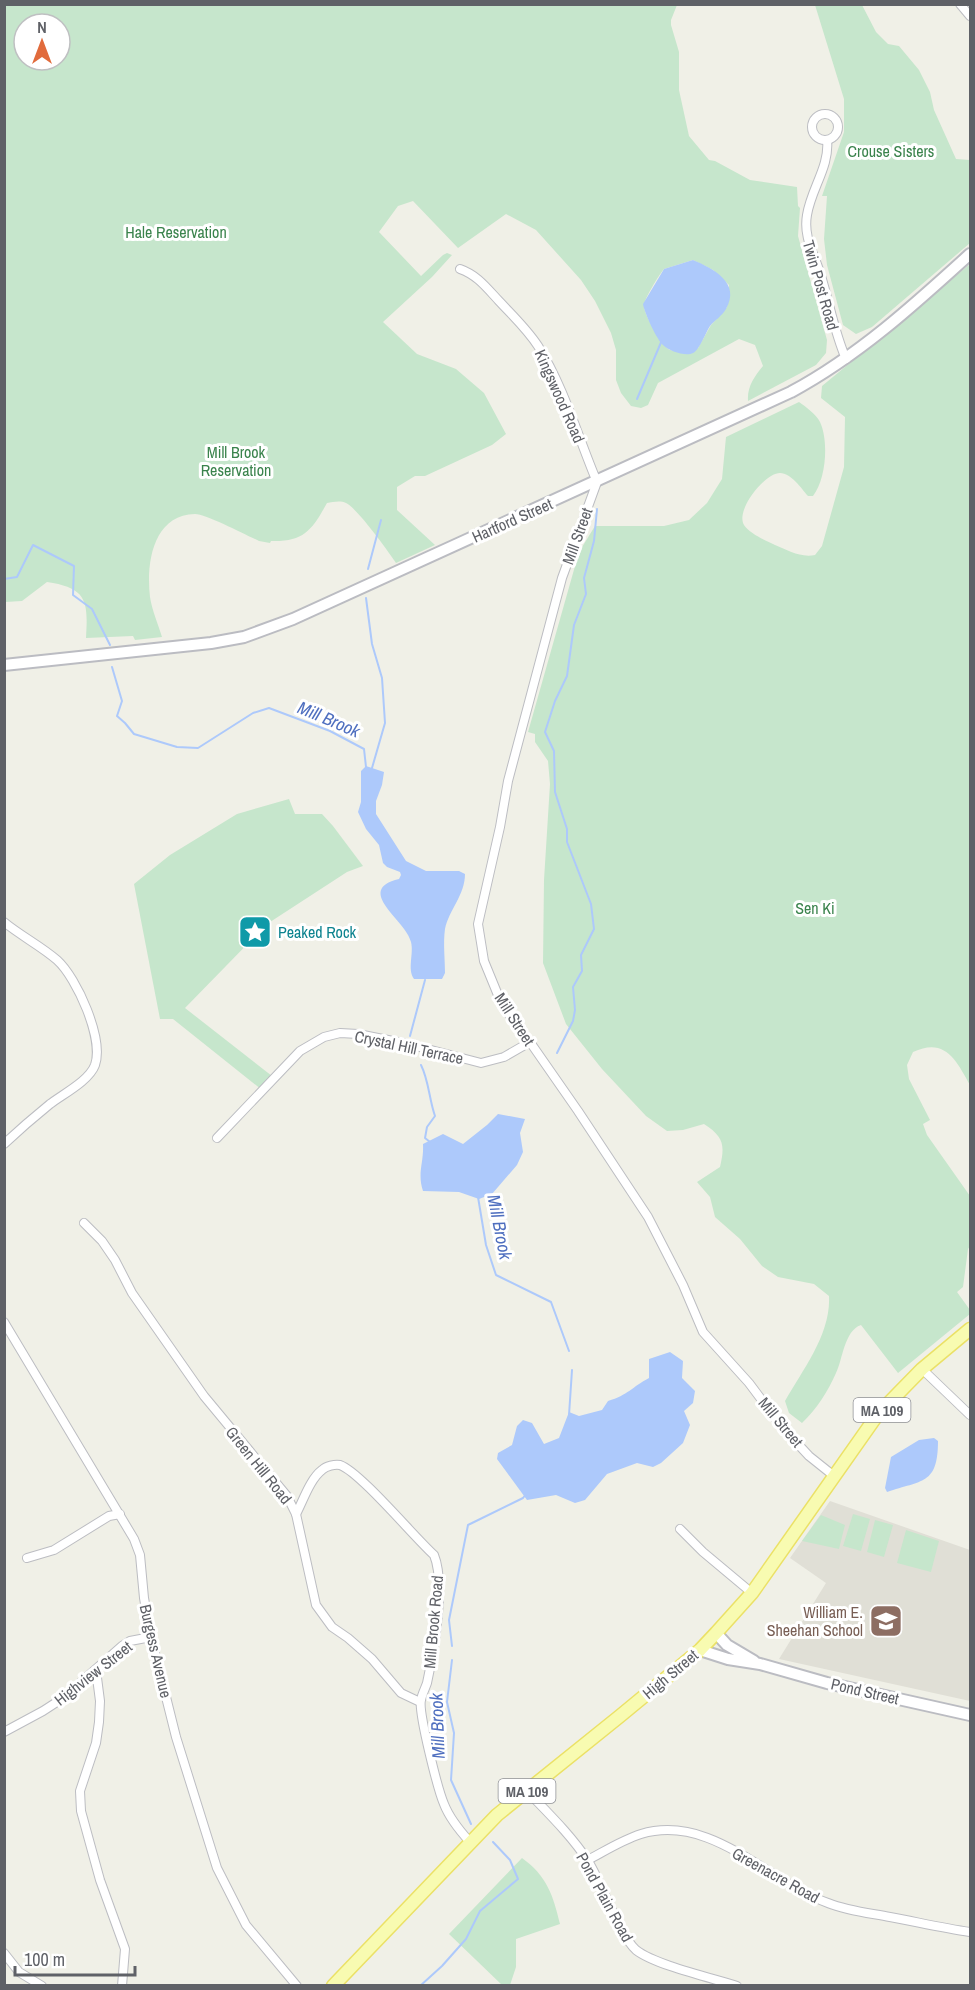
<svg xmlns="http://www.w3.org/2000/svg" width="975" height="1990" viewBox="0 0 975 1990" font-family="'Archivo Narrow',sans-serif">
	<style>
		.education { fill: #e0dfd6 }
		.green { fill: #c6e6cc; fill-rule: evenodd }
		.water { fill: #adc9fb }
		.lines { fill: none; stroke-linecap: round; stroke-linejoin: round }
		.stream { stroke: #adc9fb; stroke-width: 2 }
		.street-casing { stroke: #bcbdc2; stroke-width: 10 }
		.secondary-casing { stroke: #bbbcc2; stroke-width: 14 }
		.primary-casing { stroke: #ebe166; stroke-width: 15 }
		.street { stroke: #fff; stroke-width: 8 }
		.secondary { stroke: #fff; stroke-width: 10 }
		.primary { stroke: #f8fbb1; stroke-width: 12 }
		.labels { text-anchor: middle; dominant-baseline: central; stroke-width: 6; stroke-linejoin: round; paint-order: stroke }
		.shield { fill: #fff; stroke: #8f9095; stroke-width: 1.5 }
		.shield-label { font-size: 15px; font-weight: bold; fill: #5f6167 }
		.park-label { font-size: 16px; fill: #3a834c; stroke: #fff }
		.street-label { font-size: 16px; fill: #5f6167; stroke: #fff }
		.culture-label { font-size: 16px; fill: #0d838f; stroke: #fff; text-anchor: start }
		.education-label { font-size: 16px; fill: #785e54; stroke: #fff; text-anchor: end }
		.water-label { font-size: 18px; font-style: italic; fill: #4f6fbf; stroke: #fff }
	</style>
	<rect width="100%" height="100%" fill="#f0f0e7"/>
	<path class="education" d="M 830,1501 L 970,1550 L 970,1701 L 779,1659 L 826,1583 L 790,1558 Z"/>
	<g class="green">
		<path d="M 4,5 L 677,5 L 671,20 L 671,25 L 679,52 L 679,90 L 689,136 L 709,160 L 715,161 L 750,180 L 797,187 L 798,206 L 800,208 L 798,236 L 827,340 L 826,353 L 816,365 L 748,401 C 747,387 754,377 763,366 L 755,345 L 739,339 L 658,383 L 648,405 L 641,408 L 631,406 L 621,393 L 616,380 L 616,350 L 611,333 L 595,301 L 581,280 L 536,230 L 506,214 L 458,248 L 413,201 L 398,206 L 379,232 L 421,276 L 443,255 L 447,253 L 452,255 L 432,277 L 383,322 L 417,354 L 456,369 L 484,393 L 506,434 L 492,445 L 425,476 L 415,476 L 397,487 L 397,510 L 435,545 L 396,563 C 388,551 357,508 346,503 C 340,500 333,502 327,503 C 312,530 304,542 271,541 L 270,543 L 259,541 C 246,535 206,514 195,514 C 153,515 146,563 150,597 C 152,610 158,624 162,637 L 135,640 L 133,636 L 86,638 C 88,602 88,588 47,582 L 22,601 L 5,602 ZM 24,24 L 60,24 L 60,60 L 24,60 ZM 693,260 L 713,270 L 729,285 L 727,307 L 711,325 L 698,348 C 690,349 678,352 670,350 C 662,346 644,315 644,306 C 644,299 659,275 664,269 Z"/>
		<path d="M 815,5 L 862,5 L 876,32 L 888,44 L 899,46 L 919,70 L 930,92 L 934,110 L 956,159 L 970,160 L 970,243 L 872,327 L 856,334 L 843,325 L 827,265 L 824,239 L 827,196 L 822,196 L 844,132 L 844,99 Z"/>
		<path d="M 970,264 L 970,1085 C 956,1060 945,1037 913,1052 L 907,1065 L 909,1079 L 930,1120 L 923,1124 L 927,1135 L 970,1196 L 970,1246 L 968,1249 L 963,1287 L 957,1292 L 970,1310 L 970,1314 L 898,1373 L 861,1325 C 844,1331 843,1359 836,1373 C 828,1391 817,1409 802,1423 L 789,1413 L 785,1401 C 803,1369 831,1334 829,1296 L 814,1284 L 778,1277 L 762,1266 L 740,1239 L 715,1217 L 710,1197 L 697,1182 L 720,1167 C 725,1145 724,1137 704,1124 L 683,1130 L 667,1131 L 646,1116 L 602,1069 L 566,1024 L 543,963 L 544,880 L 550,784 L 548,761 L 535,742 L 535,734 L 528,732 L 579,552 L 595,526 L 664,526 L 689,520 L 707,503 L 722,479 L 726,437 L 799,402 C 806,407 816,414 820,422 C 829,441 826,480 813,496 L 808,496 C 801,488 791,473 780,473 C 765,473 735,510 744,525 C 750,534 765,540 775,545 C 788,550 800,558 815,555 L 822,546 L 844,467 L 845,417 L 821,398 L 822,386 Z"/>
		<path d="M 289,799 L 295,814 L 322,814 L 333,826 L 363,866 L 347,872 L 267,924 L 185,1008 L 272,1076 L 262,1090 L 173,1019 L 160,1019 L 134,884 L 170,855 L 237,814 Z"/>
		<path d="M 853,1514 L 870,1519 L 861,1551 L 843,1546 Z"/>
		<path d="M 821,1515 L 845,1525 L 839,1549 L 802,1541 Z"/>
		<path d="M 875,1520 L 893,1525 L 884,1557 L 867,1552 Z"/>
		<path d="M 906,1530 L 939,1541 L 931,1572 L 897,1563 Z"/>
		<path d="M 522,1858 C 547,1876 553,1895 560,1924 L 516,1939 L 516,1967 L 510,1985 L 502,1985 L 449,1934 Z"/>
	</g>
	<g class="water">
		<path d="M 693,260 C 714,269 741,283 726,309 C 722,316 715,320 710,326 C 706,332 699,351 693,353 C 686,357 669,351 663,345 C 657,340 644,312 643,304 L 664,269 Z"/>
		<path d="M 366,766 L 384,772 L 382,785 L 376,801 L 376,814 L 406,861 L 426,871 L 459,871 L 465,874 C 465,895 449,910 445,929 C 443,943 445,959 445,973 L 442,979 L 414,979 C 407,969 414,954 411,942 C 407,921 353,890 399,879 L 401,875 L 400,872 L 387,867 L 383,863 L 379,845 L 366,829 L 358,812 L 361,802 L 361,771 Z"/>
		<path d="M 498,1114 L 525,1119 L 520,1133 L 523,1152 L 517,1165 L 492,1194 L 479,1199 L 459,1192 L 423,1191 C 417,1173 424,1163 423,1144 L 443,1134 L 463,1144 L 487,1125 Z"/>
		<path d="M 670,1352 L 683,1361 L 682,1378 L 695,1391 L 693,1403 L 684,1411 L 690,1425 L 683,1443 L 661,1463 L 653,1467 L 637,1463 L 607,1474 L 585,1500 L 575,1503 L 556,1495 L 527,1500 L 497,1459 L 498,1453 L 512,1445 L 517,1426 L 523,1420 L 532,1423 L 544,1444 L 559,1438 L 569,1412 L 579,1416 L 602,1410 L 608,1401 C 628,1395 632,1387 649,1378 L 649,1359 Z"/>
		<path d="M 934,1438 L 938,1441 C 938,1485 922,1480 887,1492 L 885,1488 L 891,1457 L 919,1440 Z"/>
	</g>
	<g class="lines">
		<g class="stream">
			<path d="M 637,399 L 662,340"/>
			<path d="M 368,569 L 381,520"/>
			<path d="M 4,579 L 17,577 L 33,545 L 74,566 L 73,595 L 92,609 L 110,645"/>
			<path d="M 366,598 L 372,644 L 382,678 L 385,723 L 372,768"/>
			<path d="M 112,667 L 122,701 L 117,716 L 125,723 L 134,734 L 177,747 L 198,748 L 253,713 L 269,708 L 330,731 L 364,749 L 366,767"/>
			<path d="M 410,1036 L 425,980"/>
			<path d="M 557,1053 L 573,1021 L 575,1010 L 573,987 L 582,971 L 581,955 L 594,929 L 591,904 L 567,842 L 567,829 L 555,792 L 554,751 L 545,732 L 555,701 L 567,676 L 574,625 L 586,594 L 584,578 L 594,541 L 597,509"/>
			<path d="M 421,1065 C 429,1081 429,1099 435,1116 L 427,1127 L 425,1138 L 430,1142"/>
			<path d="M 478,1197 L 486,1245 L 496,1275 L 551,1302 L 569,1351"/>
			<path d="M 569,1415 L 572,1370"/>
			<path d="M 452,1646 L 449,1620 L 468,1525 L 523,1498 L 526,1494"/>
			<path d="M 452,1660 L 447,1702 L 454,1733 L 451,1780 L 471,1824"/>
			<path d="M 420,1986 L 442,1966 L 466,1939 L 480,1911 L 518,1879 L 510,1860 L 493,1842"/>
		</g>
		<g class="street-casing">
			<g id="street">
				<path d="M 960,4 L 970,16"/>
				<circle cx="825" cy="127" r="13"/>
				<path d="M 827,140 C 830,166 811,189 807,215 C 803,238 815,255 821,276 C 830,305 834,331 846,359"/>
				<path d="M 460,269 C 477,275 486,287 499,301 C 512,315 527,329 538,346 C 564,387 578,437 597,482 L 562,578 L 508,781 L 500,827 L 478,924 L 484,961 L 500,1000 L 513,1021 L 530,1042 L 578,1111 L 648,1217 L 683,1285 L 703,1332 L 749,1383 L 782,1427 L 809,1456 L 834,1476"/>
				<path d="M 4,922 C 21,936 41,946 57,960 C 77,978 104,1039 95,1065 C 89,1081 63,1094 50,1104 C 34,1117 19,1130 4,1144"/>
				<path d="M 217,1138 L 300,1051 L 324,1037 L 340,1033 L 358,1034 L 408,1044 L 481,1063 L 504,1057 L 530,1042"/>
				<path d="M 84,1223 L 102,1241 L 115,1260 L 132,1293 L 204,1396 L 287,1496 L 296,1514 L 316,1605 L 332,1627 L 348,1638 L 372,1659 L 401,1693 L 420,1702"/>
				<path d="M 4,1322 L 134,1539 L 140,1555 L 144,1598 L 151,1637 L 176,1737 L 217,1868 L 246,1925 L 297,1986"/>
				<path d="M 922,1369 L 970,1415"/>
				<path d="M 296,1514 C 303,1501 310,1479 322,1470 C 326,1466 335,1464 340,1465 C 360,1472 414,1537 434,1555 C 446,1584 434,1651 427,1683 C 425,1689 422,1694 421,1700 C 418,1712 438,1790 444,1804 C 449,1817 460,1831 470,1842"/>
				<path d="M 680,1529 L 703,1552 L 752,1593"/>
				<path d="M 27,1558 L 54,1550 L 109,1516 L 120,1514"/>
				<path d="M 96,1670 L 100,1701 L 99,1722 L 96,1743 L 80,1791 L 81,1811 L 100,1880 L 125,1949 L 122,1986"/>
				<path d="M 4,1732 L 43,1711 L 63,1698 L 122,1646 L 130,1641 L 151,1637"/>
				<path d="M 527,1791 C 548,1813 571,1835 588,1861 C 602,1883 619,1935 636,1950 C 655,1965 712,1978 737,1986"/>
				<path d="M 588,1860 C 605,1851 622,1840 641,1834 C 711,1813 767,1881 828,1903 C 848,1911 869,1913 890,1917 C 917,1922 943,1928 970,1932"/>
				<path d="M 4,1953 L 19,1972 L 42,1986"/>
			</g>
		</g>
		<g class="secondary-casing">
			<g id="secondary">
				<path d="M 4,665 L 211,643 L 244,637 L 293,619 L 791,392 C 858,356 914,305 970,254"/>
				<path d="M 716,1633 L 727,1645 L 754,1661"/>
				<path d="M 700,1650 L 728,1659 L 760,1664 L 827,1683 L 970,1715"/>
			</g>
		</g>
		<g class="primary-casing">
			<path id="primary" d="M 333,1986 L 497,1815 L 620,1716 L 700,1650 L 716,1633 L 752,1593 L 878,1414 L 922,1369 L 970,1329"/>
		</g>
		<use href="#street" class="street"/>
		<use href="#secondary" class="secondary"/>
		<use href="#primary" class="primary"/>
	</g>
	<defs>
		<g id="sight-square" transform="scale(1.725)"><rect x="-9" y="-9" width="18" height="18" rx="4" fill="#0f9aa8" stroke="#fff"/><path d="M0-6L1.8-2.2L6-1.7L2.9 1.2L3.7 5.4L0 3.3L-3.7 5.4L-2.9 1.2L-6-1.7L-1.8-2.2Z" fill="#fff"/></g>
		<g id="school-square" transform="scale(1.725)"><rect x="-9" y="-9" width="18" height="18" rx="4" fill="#8d6e63" stroke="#fff"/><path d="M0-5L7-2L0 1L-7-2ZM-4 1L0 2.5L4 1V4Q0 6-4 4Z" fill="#fff"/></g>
	</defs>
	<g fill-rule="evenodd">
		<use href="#sight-square" x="255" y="932"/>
		<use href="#school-square" x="886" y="1621"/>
	</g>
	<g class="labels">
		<g class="shield">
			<rect x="853.5" y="1398" width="57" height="24" rx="4.5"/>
			<rect x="498.5" y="1779" width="57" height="24" rx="4.5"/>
		</g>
		<g class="shield-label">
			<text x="882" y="1410">MA 109</text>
			<text x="527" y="1791">MA 109</text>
		</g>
		<g class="park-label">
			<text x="891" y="151">Crouse Sisters</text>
			<text x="176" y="232">Hale Reservation</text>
			<text x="236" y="452">Mill Brook<tspan x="236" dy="18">Reservation</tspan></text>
			<text x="815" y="908">Sen Ki</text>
		</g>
		<g class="street-label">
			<text transform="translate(821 285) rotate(74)">Twin Post Road</text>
			<text transform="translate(560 396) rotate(66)">Kingswood Road</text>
			<text transform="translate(512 520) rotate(-24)">Hartford Street</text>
			<text transform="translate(577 536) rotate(-70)">Mill Street</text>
			<text transform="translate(515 1019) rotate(57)">Mill Street</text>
			<text transform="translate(409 1047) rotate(12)">Crystal Hill Terrace</text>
			<text transform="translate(781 1422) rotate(50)">Mill Street</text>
			<text transform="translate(259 1465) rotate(51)">Green Hill Road</text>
			<text transform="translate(433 1622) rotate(-85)">Mill Brook Road</text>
			<text transform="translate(156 1651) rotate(77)">Burgess Avenue</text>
			<text transform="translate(93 1673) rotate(-38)">Highview Street</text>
			<text transform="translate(670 1674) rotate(-40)">High Street</text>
			<text transform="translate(865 1691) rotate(13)">Pond Street</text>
			<text transform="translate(776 1875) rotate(29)">Greenacre Road</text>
			<text transform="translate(605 1897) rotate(61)">Pond Plain Road</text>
		</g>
		<g class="culture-label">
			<text x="278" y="932">Peaked Rock</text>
		</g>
		<g class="education-label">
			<text x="863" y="1612">William E.<tspan x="863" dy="18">Sheehan School</tspan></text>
		</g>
		<g class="water-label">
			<text transform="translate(329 719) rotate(23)">Mill Brook</text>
			<text transform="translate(500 1227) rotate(79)">Mill Brook</text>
			<text transform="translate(437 1726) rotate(-92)">Mill Brook</text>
		</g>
	</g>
	<rect width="975" height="1990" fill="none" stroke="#5f6167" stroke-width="12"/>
	<g transform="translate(42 42)"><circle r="28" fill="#ffffff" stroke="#bfc0c2" stroke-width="1.5"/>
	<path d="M0-4.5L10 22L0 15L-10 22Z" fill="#e16b3c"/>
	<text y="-9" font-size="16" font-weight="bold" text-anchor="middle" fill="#5f6167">N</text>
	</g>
	<path d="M15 1966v9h120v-9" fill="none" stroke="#5f6167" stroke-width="3"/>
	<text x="24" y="1966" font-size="18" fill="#5f6167" stroke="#ffffff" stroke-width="4.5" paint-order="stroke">100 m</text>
</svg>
